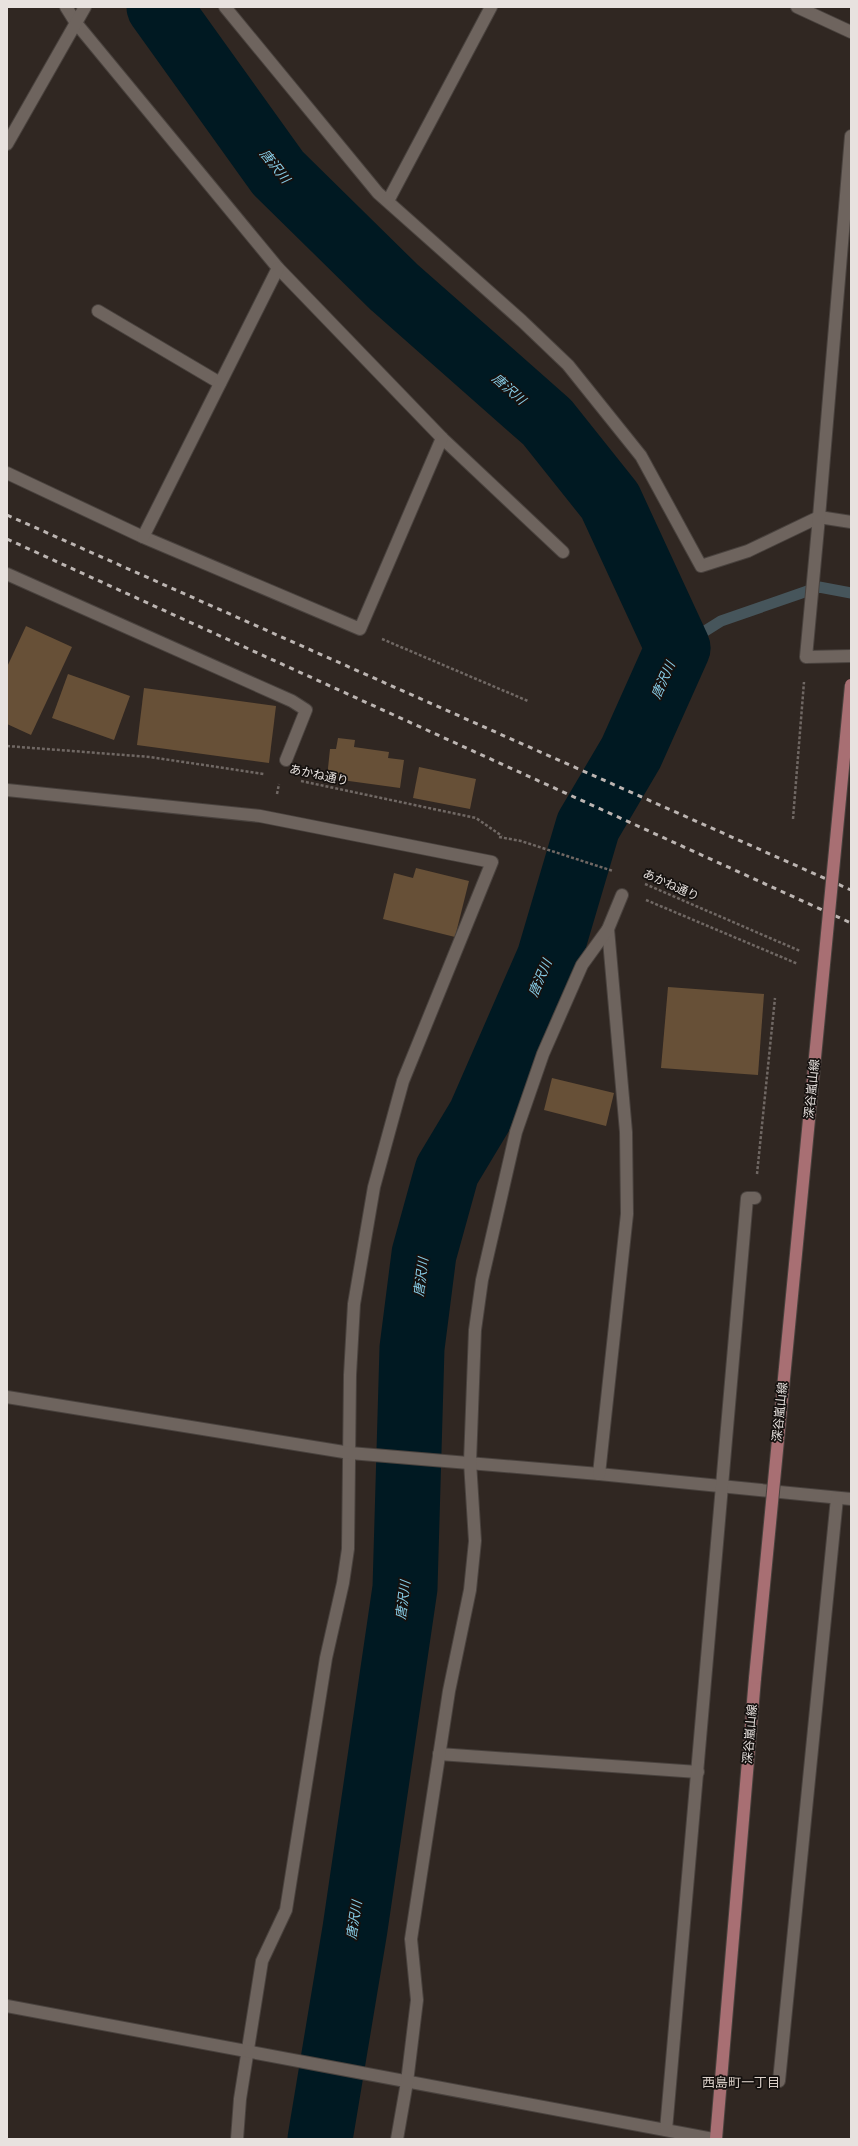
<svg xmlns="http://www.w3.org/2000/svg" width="858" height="2146" viewBox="0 0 858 2146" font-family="'Fira Sans Condensed','Noto Sans JP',sans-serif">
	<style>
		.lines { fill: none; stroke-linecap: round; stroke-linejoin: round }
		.stream { stroke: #46555b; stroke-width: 11 }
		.river { stroke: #001922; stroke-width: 65 }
		.building { fill: #675037 }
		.minor-casing { stroke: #49423e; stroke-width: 14 }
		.major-casing { stroke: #49423e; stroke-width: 14 }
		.path { stroke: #706864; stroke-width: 2.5; stroke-dasharray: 3 2; stroke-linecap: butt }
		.minor { stroke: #6e645e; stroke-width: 12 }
		.major { stroke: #a86f73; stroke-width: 12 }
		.rail { stroke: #bcb5b2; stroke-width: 3; stroke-dasharray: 5 5; stroke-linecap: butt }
		.major-bridge-casing { stroke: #49423e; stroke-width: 14; stroke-linecap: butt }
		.major-bridge { stroke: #a86f73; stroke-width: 12 }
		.labels { text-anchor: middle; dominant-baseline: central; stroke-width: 3.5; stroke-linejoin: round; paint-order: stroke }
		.street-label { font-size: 12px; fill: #e8e2df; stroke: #15110f }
		.water-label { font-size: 13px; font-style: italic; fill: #87cde7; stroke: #15110f }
		.neighbourhood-label { font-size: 13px; fill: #dacfc8; stroke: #15110f }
	</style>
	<rect width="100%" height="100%" fill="#302722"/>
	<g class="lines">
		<path class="stream" d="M 678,648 L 721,621 L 819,587 L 851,593"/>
		<path class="river" d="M 159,7 L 278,173 L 394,287 L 547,422 L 610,501 L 678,648 L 631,753 L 588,826 L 549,958 L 480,1116 L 447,1171 L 424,1254 L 412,1348 L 405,1588 L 355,1929 L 320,2139"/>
	</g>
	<g class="building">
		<path d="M 26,626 L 72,647 L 31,735 L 7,724 L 7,667 Z"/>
		<path d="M 68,674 L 130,696 L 114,740 L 52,718 Z"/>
		<path d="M 144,688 L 276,706 L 269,763 L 137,745 Z"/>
		<path d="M 338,738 L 355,740 L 354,747 L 389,752 L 388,758 L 404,760 L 400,788 L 327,778 L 330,749 L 336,749 Z"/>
		<path d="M 419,767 L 476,779 L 470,809 L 413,798 Z"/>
		<path d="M 416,868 L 469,881 L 455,937 L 383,919 L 394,873 L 413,878 Z"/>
		<path d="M 668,987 L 764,994 L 758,1075 L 661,1068 Z"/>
		<path d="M 552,1078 L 614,1093 L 606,1126 L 544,1110 Z"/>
	</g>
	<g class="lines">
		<g class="minor-casing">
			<g id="minor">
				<path d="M 66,7 L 76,23 L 278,268 L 442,438 L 563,552"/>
				<path d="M 225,7 L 378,193 L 522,321 L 568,365 L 641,456 L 701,566 L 748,551 L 819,517 L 851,522"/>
				<path d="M 797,7 L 851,32"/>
				<path d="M 851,136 L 819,517 L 806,657 L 851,656"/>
				<path d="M 7,144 L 85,7"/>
				<path d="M 388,201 L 491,7"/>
				<path d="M 98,311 L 220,383"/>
				<path d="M 7,473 L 143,537 L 360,629 L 442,438"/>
				<path d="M 143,537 L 278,268"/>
				<path d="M 7,574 L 292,701 L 306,710 L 286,760"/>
				<path d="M 7,790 L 260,816 L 492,862 L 403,1081 L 374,1187 L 354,1304 L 350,1375 L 348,1549 L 343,1583 L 326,1658 L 286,1910 L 262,1961 L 240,2099 L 237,2139"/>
				<path d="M 7,1397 L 350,1453 L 599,1474 L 851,1499"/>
				<path d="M 599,1474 L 627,1214 L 626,1132 L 608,929"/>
				<path d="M 439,1754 L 698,1772"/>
				<path d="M 7,2006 L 713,2139"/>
				<path d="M 779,2081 L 837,1498"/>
				<path d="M 666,2130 L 747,1198 L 755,1198"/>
				<path d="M 397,2139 L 407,2082 L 417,2000 L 411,1939 L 449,1691 L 470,1590 L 475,1541 L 470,1462 L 475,1330 L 482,1280 L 516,1132 L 543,1054 L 582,965 L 608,929 L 622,895"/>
			</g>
		</g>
		<g class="major-casing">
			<path id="major" d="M 716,2139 L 755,1678"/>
		</g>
		<g class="path">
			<path d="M 382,639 L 528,701"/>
			<path d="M 7,746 L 150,757 L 264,774"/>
			<path d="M 301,781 L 476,818 L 502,836"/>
			<path d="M 277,794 L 279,784"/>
			<path d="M 793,819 L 804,682"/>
			<path d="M 499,837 L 521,841 L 613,871"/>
			<path d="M 645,884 L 800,951"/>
			<path d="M 646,900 L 798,964"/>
			<path d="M 757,1174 L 775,998"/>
		</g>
		<use href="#minor" class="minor"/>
		<use href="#major" class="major"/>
		<g class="rail">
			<path d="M 7,515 L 851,890"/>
			<path d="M 7,539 L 851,923"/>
		</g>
		<g class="major-bridge-casing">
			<path id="major-bridge" d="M 755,1678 L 851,685"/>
		</g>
		<use href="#major-bridge" class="major-bridge"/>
	</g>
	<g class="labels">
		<g class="street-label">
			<text transform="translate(319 775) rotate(12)">あかね通り</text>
			<text transform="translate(671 885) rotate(24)">あかね通り</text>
			<text transform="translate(812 1089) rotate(-84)">深谷嵐山線</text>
			<text transform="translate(780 1412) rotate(-84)">深谷嵐山線</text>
			<text transform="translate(750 1734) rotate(-85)">深谷嵐山線</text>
		</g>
		<g class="water-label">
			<text transform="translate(275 166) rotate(51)">唐沢川</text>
			<text transform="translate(509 389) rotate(41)">唐沢川</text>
			<text transform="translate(663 680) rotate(-66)">唐沢川</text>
			<text transform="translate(540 978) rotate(-67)">唐沢川</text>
			<text transform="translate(421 1277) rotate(-83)">唐沢川</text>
			<text transform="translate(403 1600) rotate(-83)">唐沢川</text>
			<text transform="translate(354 1920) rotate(-81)">唐沢川</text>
		</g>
		<g class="neighbourhood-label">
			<text x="741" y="2082">西島町一丁目</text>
		</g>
	</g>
	<rect width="858" height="2146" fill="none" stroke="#e8e2df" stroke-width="16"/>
</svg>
